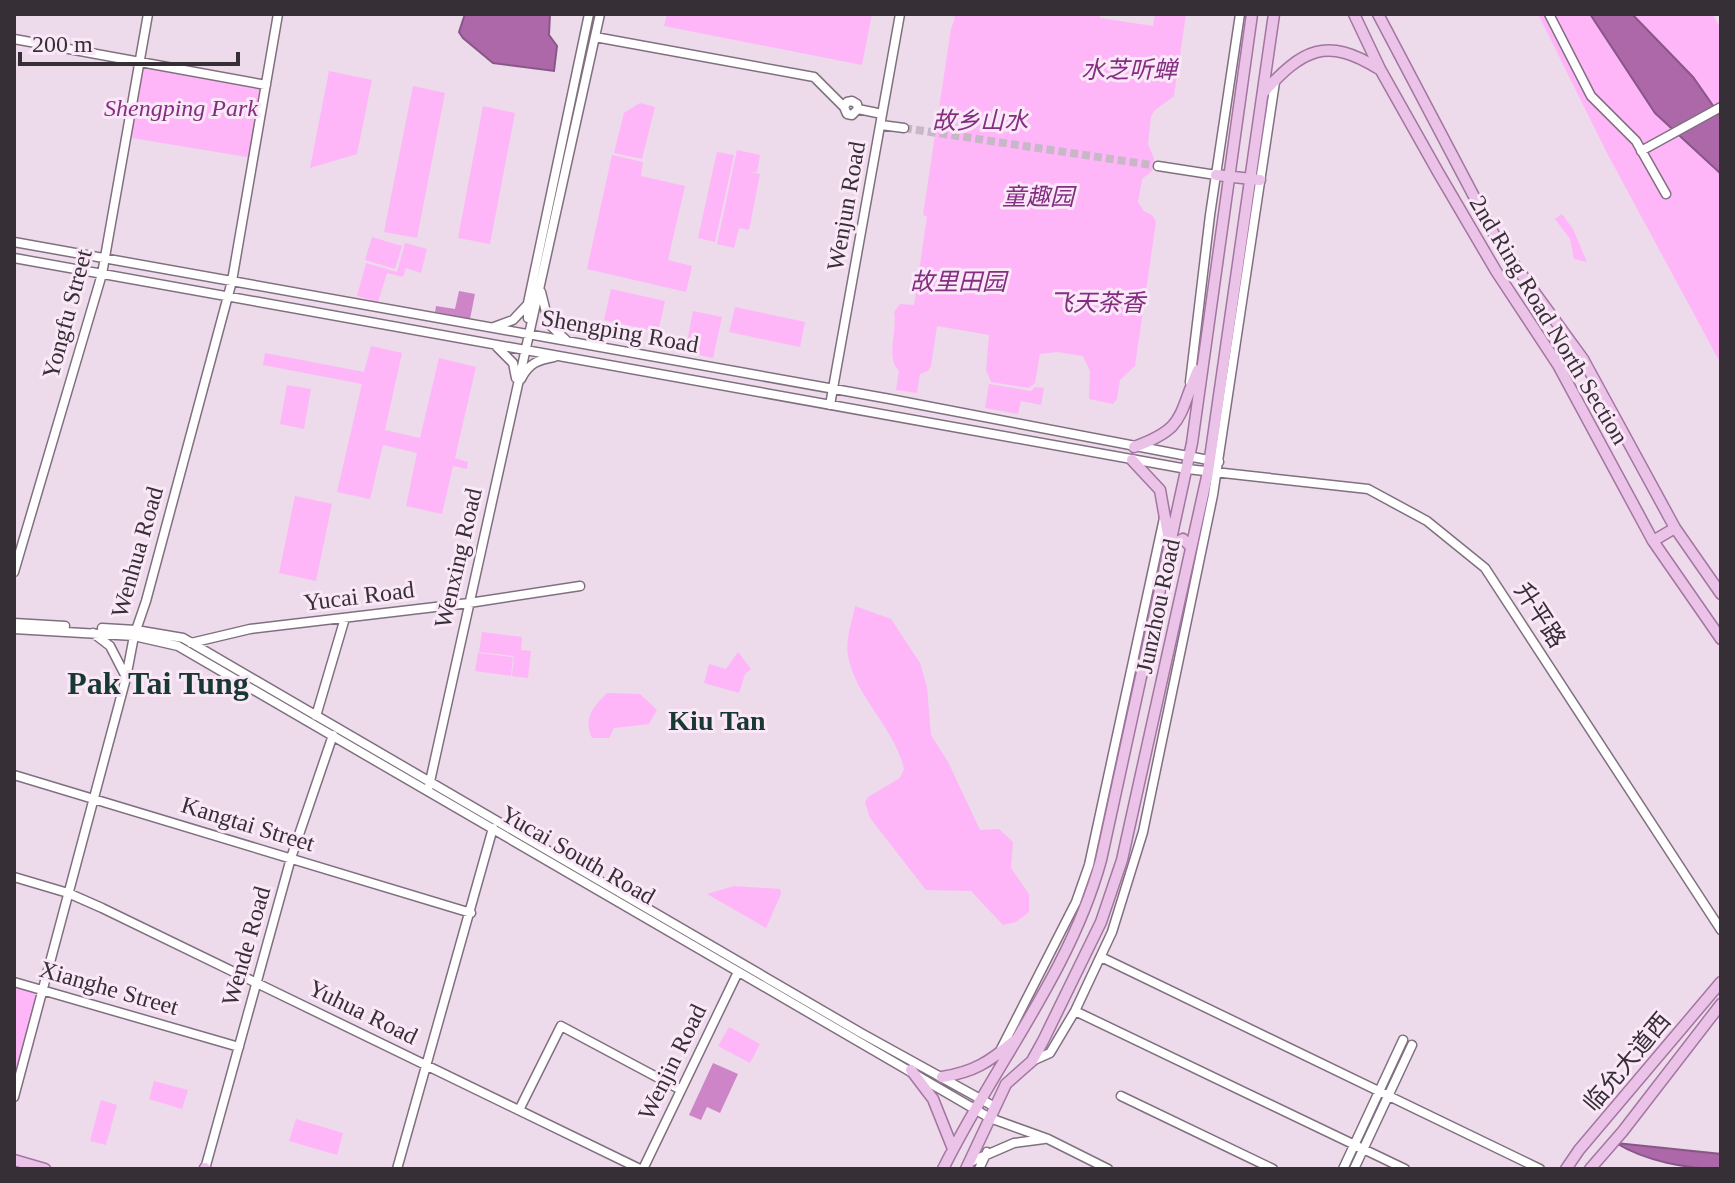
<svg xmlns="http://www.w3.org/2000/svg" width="1735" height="1183" font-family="'Times New Roman','Noto Sans SC',serif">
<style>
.green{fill:#feb6f9}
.forest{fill:#cd85c8}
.water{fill:#ad68aa;stroke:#895787;stroke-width:2}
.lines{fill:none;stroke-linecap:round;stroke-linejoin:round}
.minor-tunnel{stroke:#c8b8c7;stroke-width:8;stroke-dasharray:8 4;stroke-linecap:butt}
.minor-casing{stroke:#80707f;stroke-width:11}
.major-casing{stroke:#a375a0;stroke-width:13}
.minor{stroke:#fff;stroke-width:8}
.major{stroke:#ebc3e8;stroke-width:10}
.labels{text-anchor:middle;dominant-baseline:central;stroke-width:6;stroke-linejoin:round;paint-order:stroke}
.park-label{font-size:24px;font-style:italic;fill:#832e80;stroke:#fae7f8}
.street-label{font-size:24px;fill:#362f35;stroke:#fae7f8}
.quarter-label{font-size:28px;font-weight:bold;fill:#183832;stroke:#fae7f8}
.district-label{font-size:32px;font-weight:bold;fill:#183832;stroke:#fae7f8}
</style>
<rect width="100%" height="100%" fill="#eddaeb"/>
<!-- green -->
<path class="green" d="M667 14H872L862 65 664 26Z
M952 14H1100V18L1153 26 1155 14H1186L1174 96 1154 111 1151 117 1148 144 1154 158 1152 171 1142 179 1138 202 1144 211 1152 215 1156 222 1135 366 1120 380 1117 399 1113 404 1089 399 1090 371 1083 356 1057 352 1040 354 1035 383 1029 388 991 382 986 370 989 335 937 326 931 366 928 371 920 374 917 393 896 390 899 371C885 358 898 330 894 312L900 304 914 305 927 217 923 215 951 29 955 18Z
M1538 14H1712L1721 28V364L1608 155Z
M140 62 266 85 253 158 126 137Z
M329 71 372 80 357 154 310 168Z
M413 86 445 93 417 238 384 232Z
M640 103 655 107 642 159 614 153 624 113Z
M483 106 515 113 490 244 458 238Z
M737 150 760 155 757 172H750L760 174 749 230 739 228 734 248 717 244Z
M717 152 734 155 715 242 698 238Z
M612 155 643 162 641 176 685 186 668 260 692 266 686 292 587 269Z
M1562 214 1573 229 1587 262 1574 259 1570 239 1555 219Z
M372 237 402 246 395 269 365 260Z
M405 243 427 249 421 273 406 268 403 277 387 273 378 302 357 296 366 263 397 272Z
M611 289 665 301 658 332 604 320Z
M735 307 805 322 800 347 729 332Z
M693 311 722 317 713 358 685 352Z
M371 346 402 353 385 430 420 438 439 358 476 367 455 458 468 462 467 469 453 466 442 514 406 506 417 453 383 445 370 499 337 492 362 384 263 365 265 353 364 372Z
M989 384 1031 391 1035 387 1044 388 1041 405 1021 401 1018 414 985 408Z
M287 385 311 389 304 429 280 424Z
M295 496 332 504 316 581 279 573Z
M855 606 891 619 920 663 927 687 931 735 948 762 980 830 999 829 1013 842 1011 868 1029 894V912L1016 922 1003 925 971 891 926 890 870 818 865 802 868 797 900 778 904 769C895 728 856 698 848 656 845 641 852 622 855 606Z
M482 632 522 637 521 650 531 651 528 678 512 676 514 656 479 652Z
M738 652 751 669 745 674 739 693 704 683 709 664 726 669Z
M478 653 513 657 511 676 475 671Z
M607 693 640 694 657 710 649 724 614 728 609 738H592C583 718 593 707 607 693Z
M734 886 780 889 781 894 766 928 707 894Z
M14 982 43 989 14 1097Z
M729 1027 760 1044 750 1063 718 1046Z
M154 1081 188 1090 182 1109 149 1099Z
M101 1100 117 1105 106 1145 90 1141Z
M296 1119 343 1133 337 1155 289 1141Z"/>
<!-- forest -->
<path class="forest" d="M459 291 475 294 470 319 435 312 436 306 455 309Z
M713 1063 738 1074 720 1113 707 1107 701 1120 689 1115Z"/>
<!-- water -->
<path class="water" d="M465 14H550L549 35 557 46 554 71 493 63 463 38 459 32Z
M1590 14H1632L1693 77 1721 117V174L1655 113Z
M1616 1143 1721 1154V1169C1687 1169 1645 1161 1616 1143Z"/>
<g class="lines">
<!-- minor-tunnel -->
<path class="minor-tunnel" d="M904 128 1158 166"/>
<defs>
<path id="minor" d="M1549 14 1591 96 1636 141 1666 194
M595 37 814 77 844 107 847 114 852 115 858 109 857 104 852 101 847 102 844 107
M14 39 266 85
M858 109 882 114
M881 125 904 128
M1641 151 1721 107
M1158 166 1216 175
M14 242 890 399 1219 462
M14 258 1187 469 1368 489 1427 521 1485 568 1721 930
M541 292 549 324 567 341
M528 318V303L589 14
M494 327 513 320 528 304
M497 347 513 363 516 378
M521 379C529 363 538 360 554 357
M1190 382 1210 215 1240 14
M830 405 900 14
M14 572 102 274 148 14
M14 623 65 626
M102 628 136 630 183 638 861 1033 995 1107
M14 629 134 636 178 646 990 1118 1048 1139 1108 1169
M93 633 110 646 125 675
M191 643 250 629 469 603 580 586
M316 716 345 618
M14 775 471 913
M429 786 600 14
M14 877 68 893 102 908 640 1169
M1101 957 1540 1169
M14 982 239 1047
M1075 1011 1405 1169
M1001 1049 1076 902 1089 865 1164 518
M1032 1061 1050 1053 1075 1011 1112 932 1143 832 1213 495 1275 82
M1121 1096 1273 1169
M14 1097 126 678 134 636 146 601 232 281 278 14
M519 1110 561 1026 681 1090
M970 1162 1014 1143 1044 1139
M205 1169 291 858 333 735
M397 1169 493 828
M643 1169 738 972
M979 1169 987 1152
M1343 1169 1403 1040
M1354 1169 1412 1045"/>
<path id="major" d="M1354 14 1380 69 1438 172 1496 271 1558 365 1653 541 1721 639
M1378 14 1498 242 1583 359 1675 528 1721 594
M1263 93C1303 49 1326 36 1379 69
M1216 175 1260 180
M1134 447C1186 428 1177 417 1198 370
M1132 460 1160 490 1170 546 1183 539 1191 547
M1653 541 1675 528
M911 1070 933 1099 953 1149
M942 1077C974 1072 989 1062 1014 1041
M14 1160 45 1169
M205 1168V1169
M943 1169C994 1065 1070 973 1101 860L1192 443 1252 14
M966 1169 1006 1084 1032 1061 1043 1041 1101 922 1122 860 1208 472 1274 14
M1566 1169 1579 1150 1721 982
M1590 1169 1623 1131 1721 1004"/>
</defs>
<!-- minor casing -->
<use href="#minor" class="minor-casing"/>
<!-- major casing -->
<use href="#major" class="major-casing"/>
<!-- minor -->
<use href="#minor" class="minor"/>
<!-- major -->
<use href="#major" class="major"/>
</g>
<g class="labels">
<!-- park labels -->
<g class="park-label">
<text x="1129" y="70">水芝听蝉</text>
<text x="181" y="108">Shengping Park</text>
<text x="980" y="121">故乡山水</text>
<text x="1038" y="197">童趣园</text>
<text x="958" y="282">故里田园</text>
<text x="1097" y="303">飞天茶香</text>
</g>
<!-- street labels -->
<g class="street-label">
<text transform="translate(846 206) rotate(-80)">Wenjun Road</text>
<text transform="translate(67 314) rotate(-75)">Yongfu Street</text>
<text transform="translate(1549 320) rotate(59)">2nd Ring Road North Section</text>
<text transform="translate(620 331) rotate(10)">Shengping Road</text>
<text transform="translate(137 552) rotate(-74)">Wenhua Road</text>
<text transform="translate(458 558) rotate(-77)">Wenxing Road</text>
<text transform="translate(359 596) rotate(-7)">Yucai Road</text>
<text transform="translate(1158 606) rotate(-78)">Junzhou Road</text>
<text transform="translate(1540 615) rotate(57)">升平路</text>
<text transform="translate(248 824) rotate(17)">Kangtai Street</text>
<text transform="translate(578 855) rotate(30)">Yucai South Road</text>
<text transform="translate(246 946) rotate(-74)">Wende Road</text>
<text transform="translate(109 988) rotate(16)">Xianghe Street</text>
<text transform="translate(363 1012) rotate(26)">Yuhua Road</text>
<text transform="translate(672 1062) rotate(-64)">Wenjin Road</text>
<text transform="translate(1627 1062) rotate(-50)">临允大道西</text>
</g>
<!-- quarter labels -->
<g class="quarter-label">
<text x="717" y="720">Kiu Tan</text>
</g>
<!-- district labels -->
<g class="district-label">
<text x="158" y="683">Pak Tai Tung</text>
</g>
</g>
<!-- border -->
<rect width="1735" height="1183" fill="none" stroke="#362f35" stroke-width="32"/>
<!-- scale -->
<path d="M20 52v12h218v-12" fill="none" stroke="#362f35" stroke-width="4"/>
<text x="32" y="52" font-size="24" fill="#362f35" stroke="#fae7f8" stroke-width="6" paint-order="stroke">200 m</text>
</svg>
